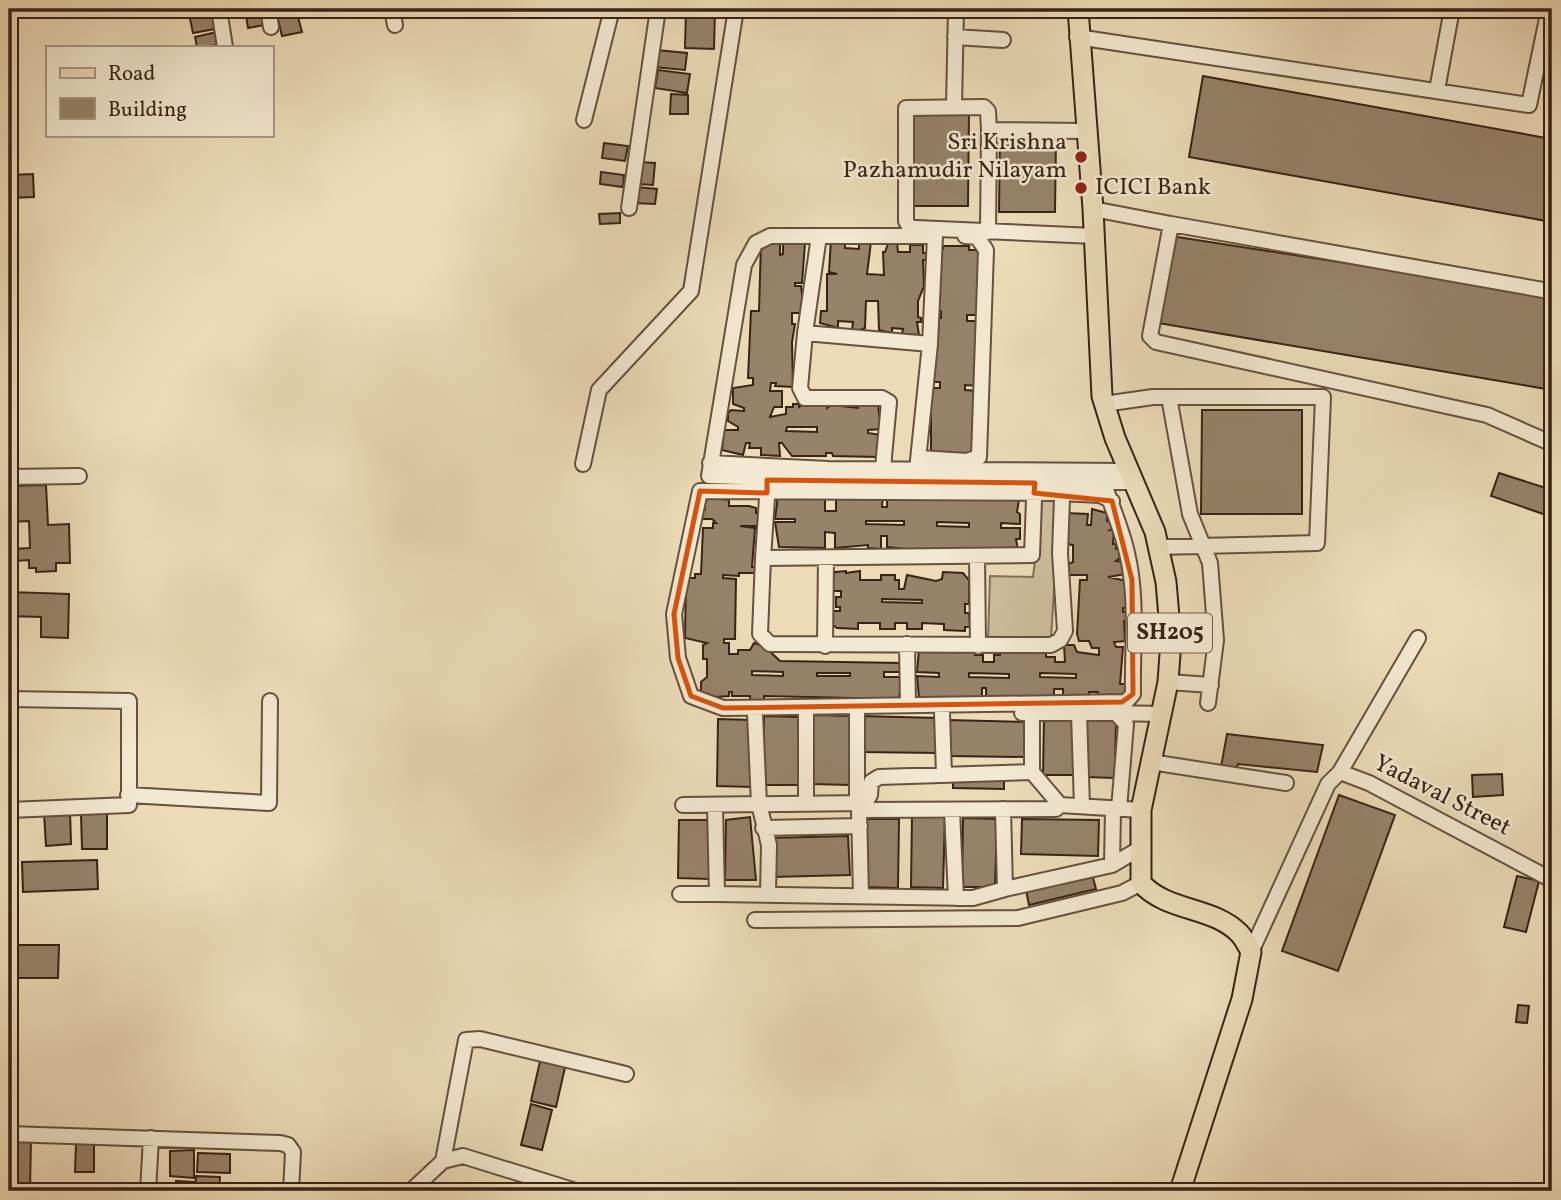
<svg xmlns="http://www.w3.org/2000/svg" width="1561" height="1200" font-family="Vollkorn,serif">
<style>
.green{fill:#cebc9c;stroke:#846f59;stroke-width:2}
.building{fill:#97826a;stroke:#392216;stroke-width:2;fill-rule:evenodd}
.lines{fill:none;stroke-linecap:round;stroke-linejoin:round}
.minor-casing{stroke:#66503e;stroke-width:18}
.major-casing{stroke:#392216;stroke-width:23}
.minor{stroke:#f3e8d1;stroke-width:14}
.major{stroke:#eddbb8;stroke-width:19}
.marked{fill:none;stroke:#d6540d;stroke-width:5;stroke-linejoin:round}
.poi-dot{fill:#8f2418;stroke:#f3e8d1;stroke-width:2.5}
.labels{text-anchor:middle;dominant-baseline:central;stroke-width:5;stroke-linejoin:round;paint-order:stroke}
.shield{fill:#f3e8d1;stroke:#715d4e;stroke-width:2}
.shield-label{font-size:23px;font-weight:bold;fill:#392216}
.poi-label{font-size:24px;fill:#392216;stroke:#f3e8d1;text-anchor:end}
.street-label{font-size:24px;fill:#392216;stroke:#f3e8d1}
</style>
<rect width="100%" height="100%" fill="#eddbb8"/>
<filter id="stains"><feTurbulence type="fractalNoise" baseFrequency=".00286" numOctaves="4"/><feColorMatrix values="0 0 0 0 .2 0 0 0 0 .09 0 0 0 0 .02 0 0 0 .5 -.17"/></filter>
<radialGradient id="worn" r=".72"><stop offset=".6" stop-color="#630" stop-opacity="0"/><stop offset="1" stop-color="#630" stop-opacity=".3"/></radialGradient>
<!-- green -->
<path class="green" d="M1060 496 1051 638 988 642 990 576 1033 577 1042 500Z"/>
<!-- building -->
<path class="building" d="M188 9H211L215 29 193 33Z
M296 9 302 32 282 36 276 11Z
M686 9H715L714 49 685 48Z
M262 13 264 25 248 28 246 15Z
M217 32 220 45 197 47 195 37Z
M656 50 687 53 685 70 654 67Z
M658 70 690 74 687 93 655 88Z
M1203 76 1552 139V222L1189 157Z
M671 94 688 95V114H670Z
M913 109 969 110 968 206H912Z
M1000 137 1056 138 1055 212H999Z
M604 143 628 146 625 161 602 158Z
M639 162 655 163 653 185 638 184Z
M601 172 624 175 623 187 600 184Z
M33 174 34 197 9 198V175Z
M636 187 657 189 655 204 634 203Z
M620 213V223L600 224 599 214Z
M1171 236 1552 295V390L1158 323Z
M845 237V248L859 249V239L871 242 867 274 884 275 883 252H885L889 241 897 242 898 252H910V245H923V253H927L926 260H923L924 286 918 301V317L921 318V322H917L919 335 902 334 903 329 892 328V333L879 330 878 301H866L865 328 860 330H852L853 322 838 321V328L820 323 821 311H827V274H837L829 272 831 239Z
M783 239 805 243 802 283H795V286H801L803 303 801 313H792V324H795L792 342 793 387 775 386 776 383H771L770 391H782V407H774L770 417 786 414V407H793V404H799V407L803 404 827 405V408L831 405 858 408V405H878L881 429 868 430V433L881 435 878 457 833 456 832 453H826V456H792L782 443H779L780 456 761 455V448H749L750 443H746L743 455 722 450 724 430H738V427L728 421V413L731 410 744 411V408L733 404V388L753 385V378H748L751 311H759L761 242 780 243V255L783 254ZM787 427H817V432L786 431Z
M943 246H969V250H980V315H967V321H979L978 386 965 385V390L979 391 975 453H963V457L931 453V388H940V382H931L932 318H941V311H932L936 249H943Z
M1202 410H1302V514H1201Z
M1499 473 1552 490V517L1491 496Z
M46 485 48 525 69 524 70 563H56V571L36 572V568H29V560L14 561V549L30 548 29 521 9 522V486Z
M778 495 825 496V511H836V495L872 499V495L883 496 882 507H887V498L1019 500 1017 512 1020 514V524L1001 523V528H1020V539H1016L1018 551 907 549 887 547V536H881V549L868 548V545L835 548V533L825 532V548L779 547 775 522H795V519H775ZM866 521H904V525L866 524ZM937 522 969 523V527L937 526Z
M703 497 729 500V506H749L756 508V513H761V526H740L755 528 752 567H755V573H739V576L723 575V578L736 579 735 639H724V643H729V654H738V650H750L754 643 764 646 780 661 902 663V672H884V677H902L899 699 764 696V705L750 704V696H732V692H729V696L701 698V682L707 677V659H703V645L707 643 685 638 686 578H695V574H701L703 528H713V523H716L712 519H702V510H705ZM752 671 783 672V676L752 675ZM817 673H850V676H817Z
M1092 509 1107 513V521L1114 520 1113 528 1110 530H1114L1113 544H1116V549L1120 548 1119 559 1116 561 1123 562 1126 574 1108 577 1127 581 1128 608H1123V612H1127V621H1124L1125 641 1114 642 1116 647H1123L1120 684H1125L1127 700 1098 698V692H1089V699L1063 698V689H1054V698L986 697V688H982V699L919 698 917 676 939 677V673L917 672 919 650 975 649V655H983V662H994V655H1000V650L1013 652 1014 649 1036 650 1038 653 1046 651V657H1055V662H1065L1064 645H1074L1077 652 1099 655V648H1092L1089 641H1079L1077 634 1080 580H1087V575H1065L1066 565 1073 562V545L1065 544V536H1068L1066 513 1088 514 1087 525H1091ZM969 673 1009 674V678L969 677ZM1040 673 1076 674V678L1040 677Z
M846 571V573L860 571V580H881V575H895V580H899V589H904L907 575 936 581 942 579 943 572 963 573 969 580V604H965V613H969L970 627H965V631L944 630V624L922 623V629H907V623H895V629H880V623H858V629L837 628 833 625V611H840V607H836V597H841V591H833V577L835 572ZM882 599 922 600V603L882 602Z
M9 592 69 594 68 638 41 637V617L9 616Z
M814 715 851 716 850 785 812 784Z
M764 716 800 717 799 785H763Z
M861 716 938 718V753L860 752Z
M1044 716 1076 717 1075 775H1043Z
M1086 717H1116L1115 778 1085 777Z
M718 719 752 720V787L717 786Z
M948 720 1026 722V757L948 756Z
M1227 734 1323 745 1317 772 1238 764 1237 767H1221Z
M1502 774 1503 795 1473 797 1472 775Z
M953 776 1004 777V789L953 788Z
M1339 795 1395 815 1338 971 1282 951Z
M70 811 71 844 46 846 44 813Z
M81 814H107V849H82Z
M912 814 945 815 943 888 911 887Z
M750 817 756 880H725L726 820Z
M963 818 997 819 995 887H962Z
M866 819H899L898 888 865 887Z
M1022 819 1099 820 1098 856 1021 854Z
M679 820H710L709 879 678 878Z
M848 836 850 875 771 877 770 838Z
M97 860 98 889 23 892 22 862Z
M1092 874 1096 889 1029 905 1026 890Z
M1517 876 1539 881 1526 932 1504 927Z
M15 945H59L58 978H15Z
M1518 1005 1529 1006 1527 1023 1516 1022Z
M541 1057 566 1063 556 1107 531 1101Z
M531 1104 552 1110 542 1150 521 1145Z
M9 1139H31L30 1191H9Z
M76 1143H94V1172H75Z
M194 1150V1178L170 1176V1151Z
M198 1153 230 1154V1173L197 1172Z
M196 1176 220 1177 219 1191H195Z
M176 1181 194 1182V1191H176Z"/>
<g class="lines">
<defs>
<path id="minor" d="M219 9 225 47
M268 9 271 27
M392 9 395 25
M955 37 1003 40
M1077 37 1529 105 1549 9
M1437 90 1452 9
M954 107 956 9
M584 120 612 9
M1085 131 989 130 988 111 984 107 906 108V221L910 228H916L1094 236
M629 208 658 9
M1093 209 1171 224
M988 232 989 130
M805 333 819 236
M1169 397 1190 514 1210 563 1216 640 1208 703
M1104 404 1153 397H1323L1317 543 1158 547
M1546 441 1487 415 1156 342 1150 336 1171 224 1549 291
M920 458 967 461 979 457 986 250 977 237 965 236
M710 463 828 469 1129 471
M583 464 599 390 691 291 736 9
M769 468 763 558 1032 555 1035 472
M1100 471C1108 499 1121 525 1127 553 1138 598 1132 649 1133 694L1126 702 723 708 691 696 678 658 674 614 700 491 1061 493 1100 495 1112 501
M9 477 79 476
M882 479 889 402 882 398H805L800 388 805 333 930 344
M923 482 917 470 930 344 935 236H770L756 243 744 265 709 476 864 481 1133 482
M977 556 978 646
M763 558 760 634 770 644 1051 645 1060 640 1065 631 1060 553 1063 471
M907 644 908 705
M825 646 826 558
M1168 682 1211 685
M9 699 129 701V805L9 810
M806 713V804
M857 713V803
M942 713 944 775
M1022 713H1116L1126 724 1119 809
M1032 713V772
M1079 713 1082 806
M1116 713 1161 714
M755 714 759 804 769 845 768 894
M1151 762 1286 783
M1340 772 1418 638
M128 795 269 803 270 701
M683 805 865 803 870 795 871 782 879 777 1032 772 1060 805 1141 810
M715 806 717 894 973 898 1005 889
M1003 809 1005 889 1112 865 1139 849
M952 811 956 898
M763 828 860 826
M1112 865 1113 809
M680 894H717
M861 896 859 810 1056 809 1060 805
M755 920 1018 918 1122 893 1141 883
M1251 952 1328 784 1340 772 1369 783 1552 880
M9 1134 280 1143 288 1145 293 1152 291 1191
M443 1161 466 1040 480 1039 626 1074
M148 1191 151 1138
M411 1191 443 1161 463 1156 576 1191"/>
<path id="major" d="M1078 9 1093 209 1102 396 1115 438 1155 532 1166 582 1171 640 1168 682 1141 810V883C1167 912 1212 906 1239 933 1244 938 1248 946 1251 952L1242 999 1180 1191"/>
</defs>
<!-- minor casing -->
<use href="#minor" class="minor-casing"/>
<!-- major casing -->
<use href="#major" class="major-casing"/>
<!-- minor -->
<use href="#minor" class="minor"/>
<!-- major -->
<use href="#major" class="major"/>
</g>
<!-- marked area -->
<path class="marked" d="M767 480 1035 483 1034 493 1112 501 1132 580 1133 694 1122 702 723 708 691 696 678 658 674 614 700 491 767 493Z"/>
<!-- markers -->
<g class="poi-dot">
<circle cx="1081" cy="157" r="7"/>
<circle cx="1081" cy="188" r="7"/>
</g>
<g class="labels">
<!-- shield labels -->
<rect class="shield" x="1128" y="613.5" width="84" height="39" rx="5"/>
<g class="shield-label">
<text x="1170" y="633">SH205</text>
</g>
<!-- poi labels -->
<g class="poi-label">
<text x="1067" y="143">Sri Krishna<tspan x="1067" dy="28">Pazhamudir Nilayam</tspan></text>
<text x="1095" y="188" text-anchor="start">ICICI Bank</text>
</g>
<!-- street labels -->
<g class="street-label">
<text transform="translate(1442 796) rotate(27)">Yadaval Street</text>
</g>
</g>
<!-- margin -->
<rect width="1561" height="1200" fill="none" stroke="#eddbb8" stroke-width="35"/>
<rect x="10" y="10" width="1540" height="1179" fill="none" stroke="#392216" stroke-width="3.5"/>
<rect x="18" y="18" width="1526" height="1165" fill="none" stroke="#392216" stroke-width="2"/>
<!-- legend -->
<rect x="46" y="46" width="228" height="91" fill="#f3e8d1" stroke="#a99986" stroke-width="2"/>
<rect x="60" y="68" width="35" height="10" fill="#eddbb8" stroke="#a99986" stroke-width="2"/>
<text x="108" y="80" font-size="21" fill="#392216">Road</text>
<rect x="60" y="98" width="35" height="21" fill="#97826a" stroke="#a99986" stroke-width="2"/>
<text x="108" y="116" font-size="21" fill="#392216">Building</text>
<rect width="100%" height="100%" filter="url(#stains)"/>
<rect width="100%" height="100%" fill="url(#worn)"/>
</svg>
